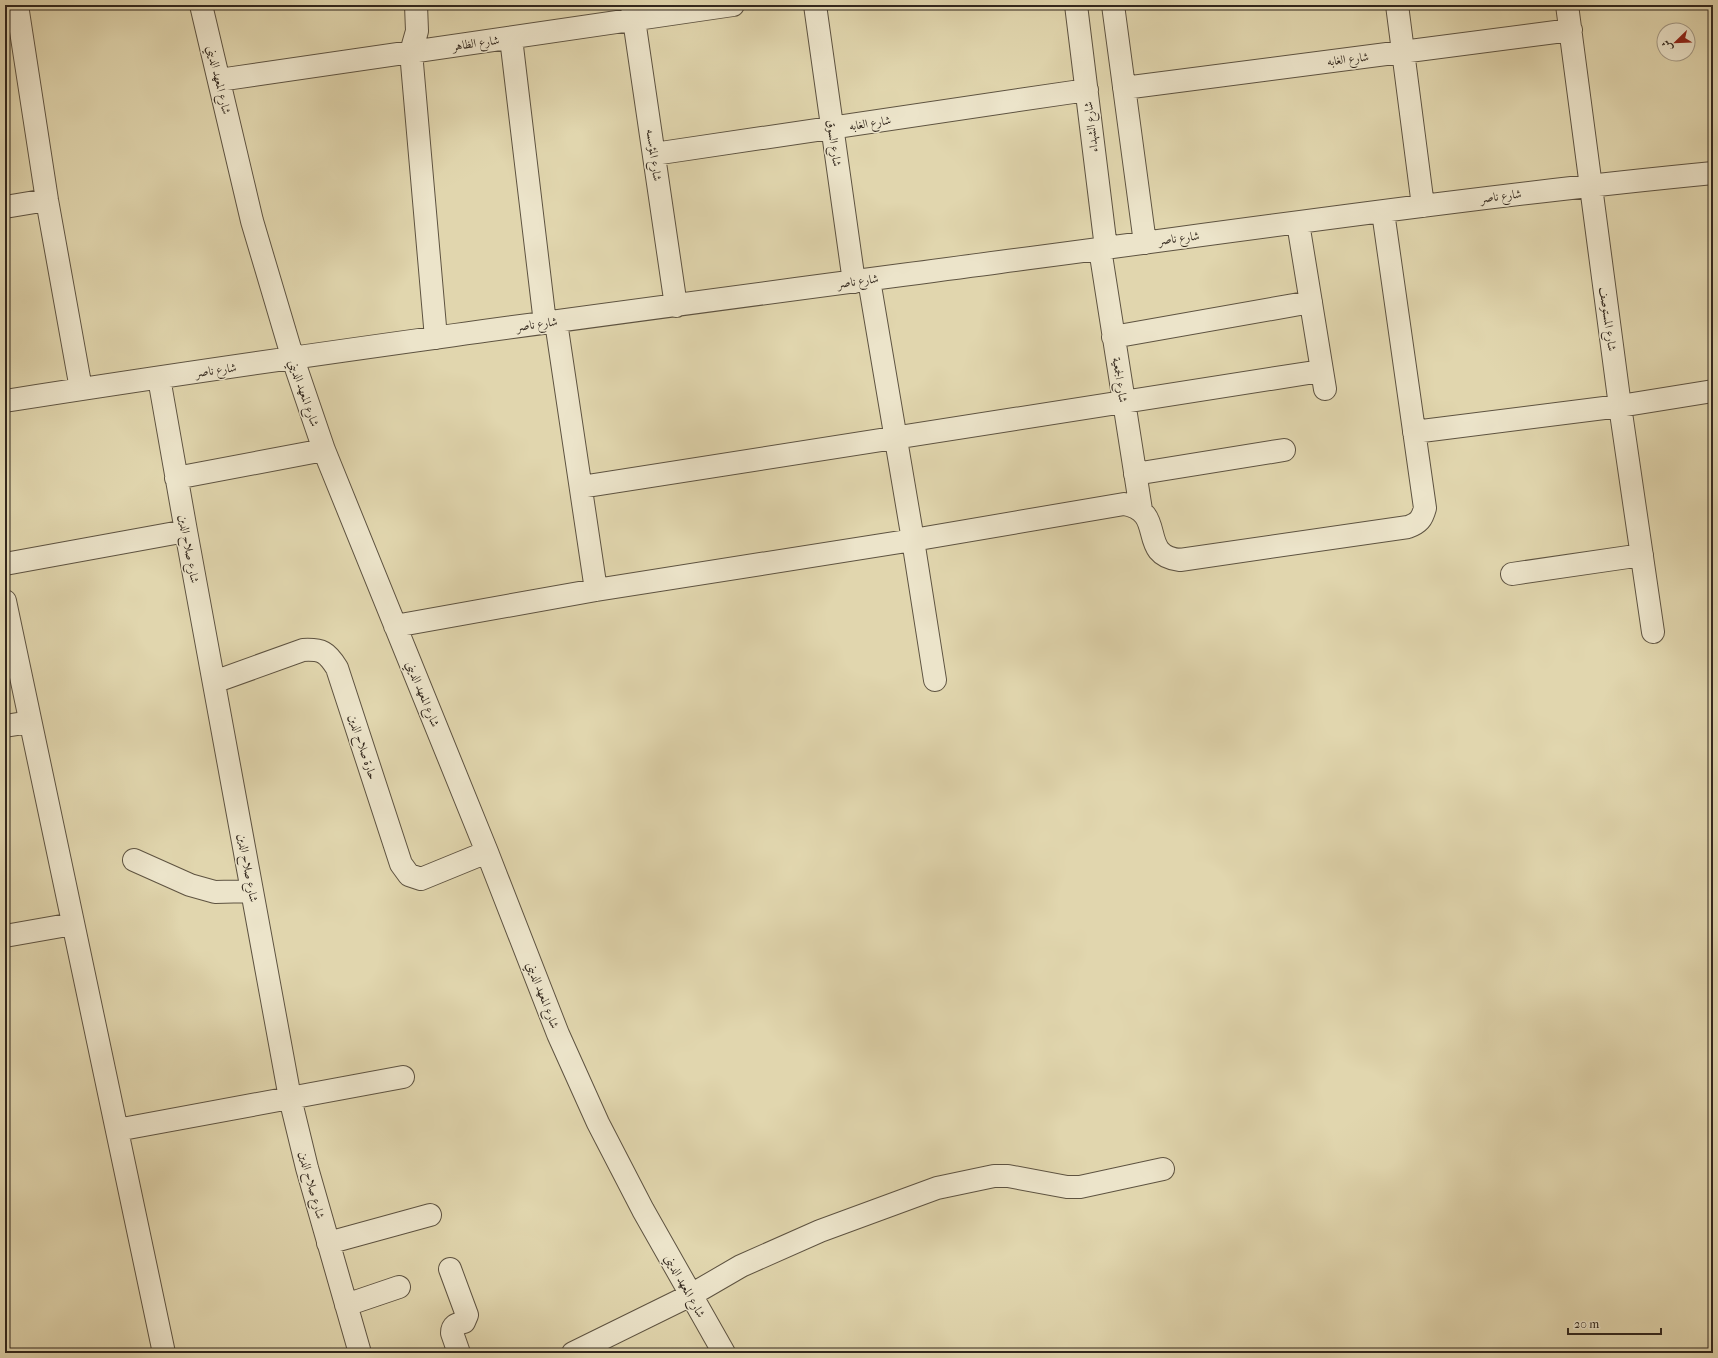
<svg xmlns="http://www.w3.org/2000/svg" width="1718" height="1358" font-family="'IM FELL French Canon',Amiri,serif">
<style>
.lines{fill:none;stroke-linecap:round;stroke-linejoin:round}
.minor-casing{stroke:#5e5341;stroke-width:24}
.minor{stroke:#ece4ca;stroke-width:22}
.labels{text-anchor:middle;dominant-baseline:central;stroke-width:3;stroke-linejoin:round;paint-order:stroke}
.street-label{font-size:12px;fill:#32271d;stroke:#ece4ca}
</style>
<rect width="100%" height="100%" fill="#e1d6ae"/>
<filter id="stains"><feTurbulence type="fractalNoise" baseFrequency=".005" numOctaves="4"/><feColorMatrix values="0 0 0 0 .2 0 0 0 0 .09 0 0 0 0 .02 0 0 0 .5 -.17"/></filter>
<radialGradient id="worn" r=".72"><stop offset=".6" stop-color="#630" stop-opacity="0"/><stop offset="1" stop-color="#630" stop-opacity=".3"/></radialGradient>
<g class="lines">
<defs>
<path id="minor" d="M17 5 47 200 81 389
M201 5 252 221 293 359 324 450 487 852 558 1034 598 1123 643 1210 724 1353
M416 5 417 31 411 52 436 338
M815 5 854 282
M1076 5 1106 248
M1113 5 1145 243
M1397 5 1423 206
M1567 5 1620 406 1653 632
M632 6 676 306
M511 38 545 323
M219 80 733 5
M1124 88 1571 30
M654 154 1087 90
M5 207 47 200
M1298 223 1325 389
M1100 249 1141 510
M869 280 913 540 935 680
M556 322 596 590
M1113 337 1311 302
M159 378 186 531 290 1098 307 1168 360 1353
M5 401C336 349 668 306 1000 262 1237 231 1475 196 1713 173
M1414 432 1620 406 1713 391
M1135 474 1284 450
M176 478 324 450
M581 487 1321 371
M5 564 186 531
M1512 574 1642 555
M5 601 164 1353
M395 626 596 590 913 540 1124 504C1168 512 1136 555 1180 560L1408 527C1419 523 1422 519 1425 508L1383 212
M214 682 303 650C322 649 327 652 337 668L401 864 409 875 421 879 487 852
M5 726 30 722
M134 860 190 885 215 892 252 891
M5 936 73 924
M117 1130 403 1077
M328 1243 430 1215
M450 1269 467 1315 464 1322C457 1324 452 1325 452 1333L459 1353
M346 1305 399 1287
M573 1353 691 1295 741 1266 820 1231 937 1188 994 1176H1008L1067 1187H1080L1163 1169"/>
</defs>
<!-- minor casing -->
<use href="#minor" class="minor-casing"/>
<!-- minor -->
<use href="#minor" class="minor"/>
</g>
<g class="labels">
<!-- street labels -->
<g class="street-label">
<text transform="translate(476 43) rotate(-8)">شارع الظاهر</text>
<text transform="translate(1348 59) rotate(-7)">شارع الغابه</text>
<text transform="translate(219 80) rotate(77)">شارع المعهد الديني</text>
<text transform="translate(870 123) rotate(-9)">شارع الغابه</text>
<text transform="translate(1091 127) rotate(-97)">شارع الشهداء</text>
<text transform="translate(834 143) rotate(82)">شارع السوق</text>
<text transform="translate(654 155) rotate(82)">شارع المؤسسه</text>
<text transform="translate(1501 196) rotate(-7)">شارع ناصر</text>
<text transform="translate(1179 238) rotate(-7)">شارع ناصر</text>
<text transform="translate(858 281) rotate(-8)">شارع ناصر</text>
<text transform="translate(1608 319) rotate(82)">شارع المستوصف</text>
<text transform="translate(537 324) rotate(-8)">شارع ناصر</text>
<text transform="translate(216 370) rotate(-8)">شارع ناصر</text>
<text transform="translate(1120 380) rotate(81)">شارع الجمعية</text>
<text transform="translate(304 393) rotate(71)">شارع المعهد الديني</text>
<text transform="translate(189 549) rotate(80)">شارع صلاح الدين</text>
<text transform="translate(423 694) rotate(68)">شارع المعهد الديني</text>
<text transform="translate(363 747) rotate(72)">حارة صلاح الدين</text>
<text transform="translate(248 868) rotate(80)">شارع صلاح الدين</text>
<text transform="translate(543 995) rotate(69)">شارع المعهد الديني</text>
<text transform="translate(312 1185) rotate(75)">شارع صلاح الدين</text>
<text transform="translate(685 1286) rotate(61)">شارع المعهد الديني</text>
</g>
</g>
<!-- margin -->
<rect width="1718" height="1358" fill="none" stroke="#e1d6ae" stroke-width="20"/>
<rect x="6" y="6" width="1706" height="1346" fill="none" stroke="#32271d" stroke-width="2"/>
<rect x="10" y="10" width="1698" height="1338" fill="none" stroke="#32271d"/>
<!-- north arrow -->
<g transform="translate(1676 42) rotate(247)"><circle r="19" fill="#ece4ca" stroke="#a29885"/>
<path d="M0-3L7 15L0 10L-7 15Z" fill="#8f2418"/>
<text y="-6" font-size="11" font-weight="bold" text-anchor="middle" fill="#32271d">ش</text>
</g>
<!-- scale -->
<path d="M1568 1328v6h93v-6" fill="none" stroke="#32271d" stroke-width="2"/>
<text x="1574" y="1328" font-size="12" fill="#32271d" stroke="#ece4ca" stroke-width="3" paint-order="stroke">20 m</text>
<rect width="100%" height="100%" filter="url(#stains)"/>
<rect width="100%" height="100%" fill="url(#worn)"/>
</svg>
